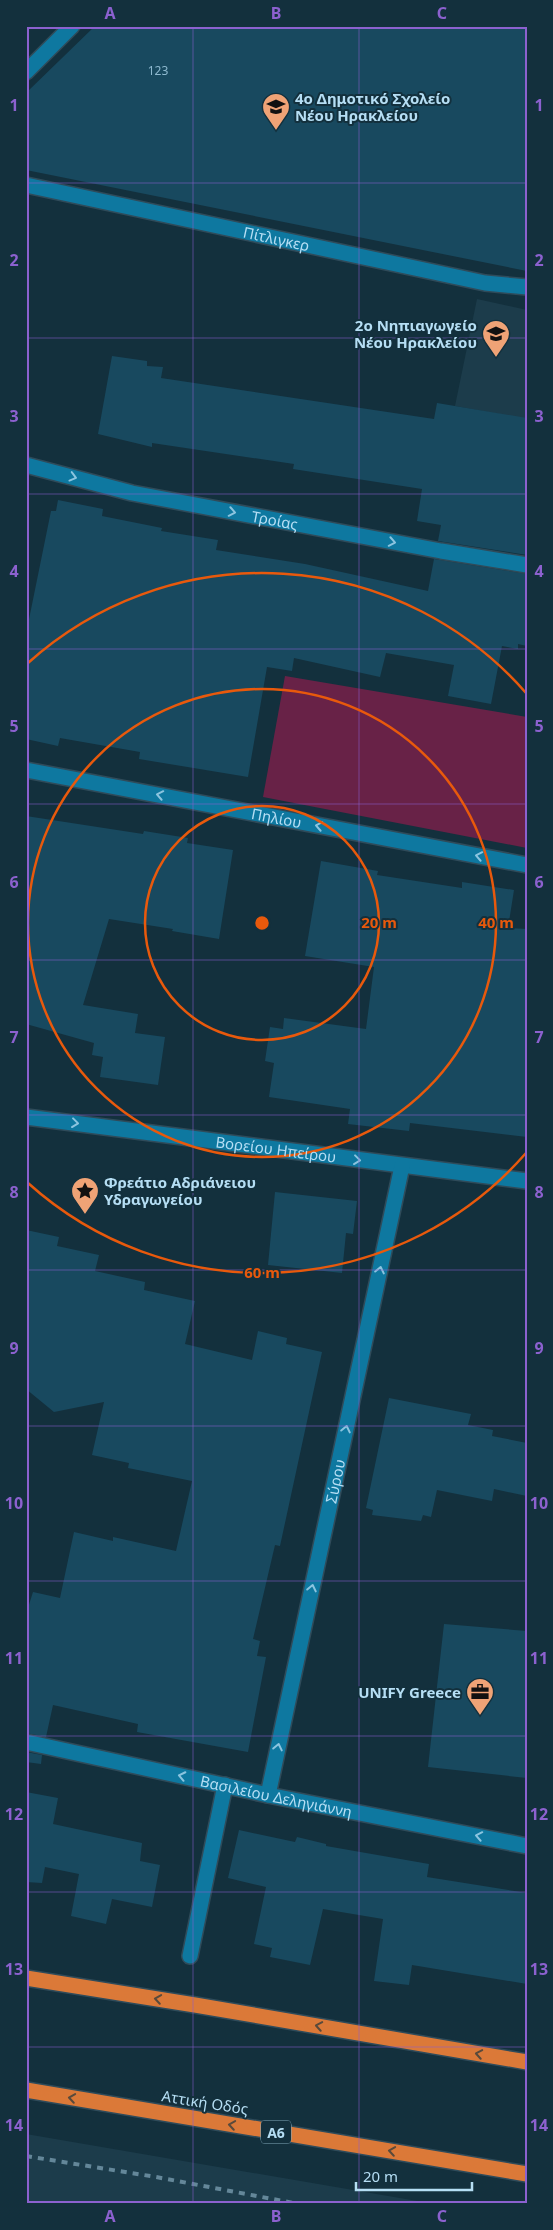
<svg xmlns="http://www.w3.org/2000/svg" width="553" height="2230" font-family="'Noto Sans',sans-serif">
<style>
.built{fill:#1c3c4b}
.green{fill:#682247}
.building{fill:#18495f}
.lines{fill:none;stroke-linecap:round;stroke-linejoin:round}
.street-casing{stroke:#2f4b5a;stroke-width:18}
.highway-casing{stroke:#2f4b5a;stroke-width:18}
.street{stroke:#0e78a0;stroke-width:15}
.highway{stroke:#db7938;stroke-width:15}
.rail{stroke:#648799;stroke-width:4;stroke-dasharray:6 6;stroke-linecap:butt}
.oneway{stroke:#8bc4df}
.oneway2{stroke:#594a3b}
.grid{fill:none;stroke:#8c61cf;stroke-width:1;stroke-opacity:0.55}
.ring{fill:none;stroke:#e8590c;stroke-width:2.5}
.labels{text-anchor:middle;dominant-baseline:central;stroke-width:4;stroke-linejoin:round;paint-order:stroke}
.number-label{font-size:12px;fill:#8eb9cf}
.shield{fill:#13303d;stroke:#84aabd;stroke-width:1}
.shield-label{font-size:14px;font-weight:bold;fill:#b5def4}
.poi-label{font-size:15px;font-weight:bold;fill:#b5def4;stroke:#13303d;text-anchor:start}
.street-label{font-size:15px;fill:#b5def4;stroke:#13303d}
.centre{fill:#e8590c;stroke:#13303d;stroke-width:2.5}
.ring-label{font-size:15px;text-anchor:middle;font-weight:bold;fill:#e8590c;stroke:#13303d;stroke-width:4;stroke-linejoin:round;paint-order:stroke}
.neatline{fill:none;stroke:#8c61cf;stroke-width:2}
.grid-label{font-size:16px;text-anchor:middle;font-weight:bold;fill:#8c61cf}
</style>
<rect width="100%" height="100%" fill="#13303d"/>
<!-- built -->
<path class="built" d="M477 299 527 310V419L455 406Z
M26 2134 423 2202 433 2204H26Z"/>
<!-- green -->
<path class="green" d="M285 676 527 717V848L263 797Z"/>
<!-- building -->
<path class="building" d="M95 26H527V271L26 170V93Z
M112 356 147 361V366L163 367 161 378 434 419 437 403 527 418V555L438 541 441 525 417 521 422 489 293 469 294 464 152 443V447L98 434Z
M58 500 103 509 102 516 162 528 161 531 218 540 216 550 305 564 428 591 434 559 527 574V646L518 644V649L502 646 491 704 448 696 454 665 386 653 380 677 294 658 292 671 267 667 248 777 139 759 140 752 60 738 58 746 26 739V634L51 511H56Z
M26 816 143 834 144 831 188 838 187 843 233 850 219 939 172 931 173 929 109 919 83 1005 138 1014 135 1033 165 1037 158 1085 100 1077 103 1057 92 1055 94 1043 26 1024Z
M321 861 378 871 377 875 462 888V882L514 890 508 928 527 929V1137L410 1123 409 1131 348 1124 350 1109 269 1097 274 1063 265 1061 270 1027 283 1029 284 1018 366 1029 374 967 305 956Z
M275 1192 357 1201 353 1234 346 1233 342 1273 268 1265Z
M26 1230 59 1237 57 1246 99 1255 95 1271 145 1282 144 1290 195 1301 185 1344 252 1360 258 1331 287 1338 286 1344 322 1352 280 1546 275 1545 253 1639 260 1641 257 1656 266 1657 248 1752 137 1732 138 1724 53 1705 46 1737 26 1733V1614L33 1592 60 1598 74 1532 113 1541V1537L176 1551 192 1481 128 1468 129 1463 92 1455 104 1402 54 1412 26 1389Z
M389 1398 471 1414 468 1425 493 1430 492 1436 527 1443V1496L494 1489 492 1501 437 1490 431 1517 423 1515 421 1521 372 1515 373 1510 366 1508Z
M444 1624 527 1631V1778L428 1767Z
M26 1752 42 1755 41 1764 26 1762Z
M26 1792 58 1798 53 1824 142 1843 140 1861 160 1865 152 1907 112 1899 106 1924 71 1916 79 1874 45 1867 42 1883 26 1882Z
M239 1830 295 1842 297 1837 326 1844V1846L429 1864 427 1877 527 1893V1984L412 1965 409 1985 374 1981 383 1919 323 1909 310 1965 270 1957 272 1948 254 1944 266 1887 228 1878Z"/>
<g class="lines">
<defs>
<g id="street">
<path d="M26 72 72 26"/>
<path id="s1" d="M26 185 485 283 527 287"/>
<path id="s2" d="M26 465 132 493 441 551 527 565"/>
<path id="s3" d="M26 770 527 865"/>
<path id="s4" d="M26 1117 527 1181"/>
<path id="s5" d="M26 1742 268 1795 527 1846"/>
<path id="s6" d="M268 1795 402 1166"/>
<path d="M190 1956 225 1785"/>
</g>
<path id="highway" d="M26 1978 195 2005 527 2062
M26 2090 527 2174"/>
</defs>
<!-- street casing -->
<use href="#street" class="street-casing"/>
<!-- highway casing -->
<use href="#highway" class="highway-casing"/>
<!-- street -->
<use href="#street" class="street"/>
<!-- highway -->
<use href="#highway" class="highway"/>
<!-- rail -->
<path class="rail" d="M26 2156 156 2177 299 2204"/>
</g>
<!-- one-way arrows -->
<defs><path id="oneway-chevron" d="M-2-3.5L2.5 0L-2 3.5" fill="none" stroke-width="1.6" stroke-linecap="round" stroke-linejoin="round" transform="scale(1.25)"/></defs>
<g class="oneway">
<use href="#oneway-chevron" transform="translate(73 477) rotate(15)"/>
<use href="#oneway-chevron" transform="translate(232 512) rotate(11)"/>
<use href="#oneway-chevron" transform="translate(392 542) rotate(11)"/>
<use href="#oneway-chevron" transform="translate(160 795) rotate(-169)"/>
<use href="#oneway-chevron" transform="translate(319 826) rotate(-169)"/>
<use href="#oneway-chevron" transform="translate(479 856) rotate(-169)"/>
<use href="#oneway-chevron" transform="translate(75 1123) rotate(7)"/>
<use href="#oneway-chevron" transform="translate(357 1160) rotate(7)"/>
<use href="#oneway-chevron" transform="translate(380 1270) rotate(-78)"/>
<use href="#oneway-chevron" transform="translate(346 1429) rotate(-78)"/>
<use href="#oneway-chevron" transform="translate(312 1588) rotate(-78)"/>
<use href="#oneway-chevron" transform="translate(278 1747) rotate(-78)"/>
<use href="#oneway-chevron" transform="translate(182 1776) rotate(-168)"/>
<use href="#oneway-chevron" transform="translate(479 1836) rotate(-169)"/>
</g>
<g class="oneway2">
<use href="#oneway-chevron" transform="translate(158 1999) rotate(-171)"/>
<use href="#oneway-chevron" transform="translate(319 2026) rotate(-170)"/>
<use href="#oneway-chevron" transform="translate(479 2054) rotate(-170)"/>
<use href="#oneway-chevron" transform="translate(72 2098) rotate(-171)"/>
<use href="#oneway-chevron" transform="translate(232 2125) rotate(-171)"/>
<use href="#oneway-chevron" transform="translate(392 2151) rotate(-171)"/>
</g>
<!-- grid -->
<path class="grid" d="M193 26V2204M359 26V2204M26 183H527M26 338H527M26 494H527M26 649H527M26 804H527M26 960H527M26 1115H527M26 1270H527M26 1426H527M26 1581H527M26 1736H527M26 1892H527M26 2047H527"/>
<!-- distance rings -->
<g class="ring">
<circle cx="262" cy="923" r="117"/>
<circle cx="262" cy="923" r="234"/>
<path d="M526 1153A350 350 0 0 1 28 1183M28 663A350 350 0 0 1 526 693"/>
</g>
<!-- icons -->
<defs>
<symbol id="school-pin" viewBox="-11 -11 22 30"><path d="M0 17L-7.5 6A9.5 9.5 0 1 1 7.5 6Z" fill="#efa376" stroke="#13303d"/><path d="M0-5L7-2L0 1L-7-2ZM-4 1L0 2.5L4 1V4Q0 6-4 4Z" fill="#111"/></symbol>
<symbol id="sight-pin" viewBox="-11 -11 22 30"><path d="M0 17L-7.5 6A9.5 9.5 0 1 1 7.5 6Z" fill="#efa376" stroke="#13303d"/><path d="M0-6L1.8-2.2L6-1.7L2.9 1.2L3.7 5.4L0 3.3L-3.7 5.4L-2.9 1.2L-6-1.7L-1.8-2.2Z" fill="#111"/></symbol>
<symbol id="office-pin" viewBox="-11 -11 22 30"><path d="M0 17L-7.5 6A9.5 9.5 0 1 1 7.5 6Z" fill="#efa376" stroke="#13303d"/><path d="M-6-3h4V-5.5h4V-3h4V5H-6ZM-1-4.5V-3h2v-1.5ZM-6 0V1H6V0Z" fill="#111"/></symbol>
</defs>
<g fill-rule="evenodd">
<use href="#school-pin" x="260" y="91" width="32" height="43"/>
<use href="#school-pin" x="480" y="318" width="32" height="43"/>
<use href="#sight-pin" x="69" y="1175" width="32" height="43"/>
<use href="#office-pin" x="464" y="1676" width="32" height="43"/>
</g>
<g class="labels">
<!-- number labels -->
<g class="number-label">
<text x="158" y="70">123</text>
</g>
<!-- shield labels -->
<rect class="shield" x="261" y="2120.5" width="30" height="23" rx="4"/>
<g class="shield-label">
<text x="276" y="2132">Α6</text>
</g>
<!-- poi labels -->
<g class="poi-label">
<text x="295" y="98">4ο Δημοτικό Σχολείο<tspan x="295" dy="17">Νέου Ηρακλείου</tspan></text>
<text x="477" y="325" text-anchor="end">2ο Νηπιαγωγείο<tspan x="477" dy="17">Νέου Ηρακλείου</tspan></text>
<text x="104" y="1182">Φρεάτιο Αδριάνειου<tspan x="104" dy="17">Υδραγωγείου</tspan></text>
<text x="461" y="1692" text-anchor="end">UNIFY Greece</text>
</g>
<!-- street labels -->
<g class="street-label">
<text stroke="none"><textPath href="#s1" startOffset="256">Πίτλιγκερ</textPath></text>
<text stroke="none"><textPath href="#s2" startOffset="255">Τροίας</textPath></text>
<text stroke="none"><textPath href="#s3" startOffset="255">Πηλίου</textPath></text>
<text stroke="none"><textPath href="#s4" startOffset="252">Βορείου Ηπείρου</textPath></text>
<text stroke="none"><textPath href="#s6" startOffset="321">Σύρου</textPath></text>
<text stroke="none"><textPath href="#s5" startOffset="256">Βασιλείου Δεληγιάννη</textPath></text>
<text transform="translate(205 2102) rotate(9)">Αττική Οδός</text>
</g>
</g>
<circle cx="262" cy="923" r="8" class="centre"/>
<g class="ring-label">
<text x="379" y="928">20 m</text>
<text x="496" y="928">40 m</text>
<text x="262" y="1278">60 m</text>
</g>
<!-- border -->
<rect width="553" height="2230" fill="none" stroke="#13303d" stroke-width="55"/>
<!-- scale -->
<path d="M356 2182v8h116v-8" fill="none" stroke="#b5def4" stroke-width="2.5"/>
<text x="363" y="2182" font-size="15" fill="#b5def4" stroke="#13303d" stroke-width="4" paint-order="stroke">20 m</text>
<rect x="28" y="28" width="498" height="2174" class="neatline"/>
<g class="grid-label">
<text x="110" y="19">A</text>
<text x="276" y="19">B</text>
<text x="442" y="19">C</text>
<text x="14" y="111">1</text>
<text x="539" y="111">1</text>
<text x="14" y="266">2</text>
<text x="539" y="266">2</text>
<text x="14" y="422">3</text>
<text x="539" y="422">3</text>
<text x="14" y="577">4</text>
<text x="539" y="577">4</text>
<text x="14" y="732">5</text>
<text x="539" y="732">5</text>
<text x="14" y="888">6</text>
<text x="539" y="888">6</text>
<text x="14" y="1043">7</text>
<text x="539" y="1043">7</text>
<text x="14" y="1198">8</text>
<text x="539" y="1198">8</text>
<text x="14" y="1354">9</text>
<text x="539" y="1354">9</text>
<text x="14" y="1509">10</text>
<text x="539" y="1509">10</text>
<text x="14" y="1664">11</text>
<text x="539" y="1664">11</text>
<text x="14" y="1820">12</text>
<text x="539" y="1820">12</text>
<text x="14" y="1975">13</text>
<text x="539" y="1975">13</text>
<text x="14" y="2131">14</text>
<text x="539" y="2131">14</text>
<text x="110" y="2222">A</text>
<text x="276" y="2222">B</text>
<text x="442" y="2222">C</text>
</g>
</svg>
